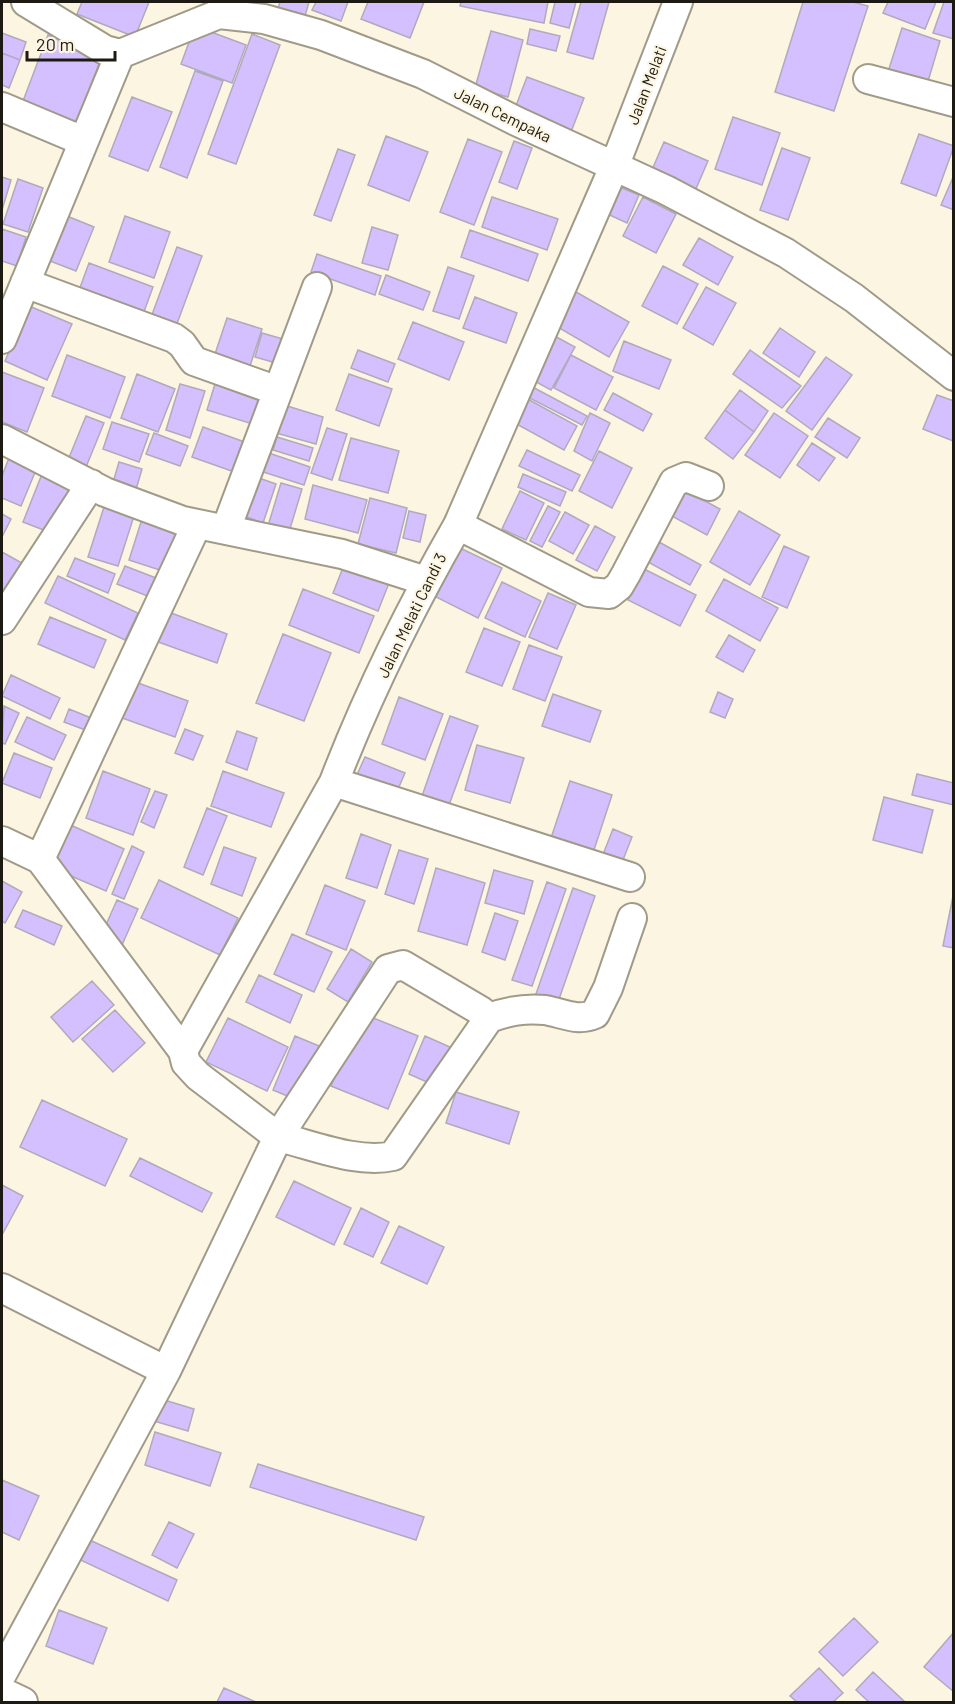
<svg xmlns="http://www.w3.org/2000/svg" width="955" height="1704" font-family="Barlow,sans-serif">
<style>
.building{fill:#d4c0ff;stroke:#afaabc;stroke-width:1.5}
.lines{fill:none;stroke-linecap:round;stroke-linejoin:round}
.minor-casing{stroke:#a09a88;stroke-width:32}
.minor{stroke:#fff;stroke-width:28}
.labels{text-anchor:middle;dominant-baseline:central;stroke-width:4.5;stroke-linejoin:round;paint-order:stroke}
.street-label{font-size:16px;fill:#1c1a13;stroke:#fcf5e2}
</style>
<rect width="100%" height="100%" fill="#fcf5e2"/>
<!-- building -->
<path class="building" d="M82 2H149L135 37 77 14Z
M280 2H309L305 16 278 8Z
M316 2H348L341 21 312 10Z
M368 2H424L410 38 361 19Z
M461 2H548L544 23 460 6Z
M555 2H576L569 28 550 23Z
M581 2H609L593 59 567 52Z
M803 2H853L868 6 834 111 775 92Z
M888 2H936L925 29 883 13Z
M944 2H954V39L933 33Z
M195 26 246 45 232 83 181 64Z
M902 28 940 41 926 88 887 75Z
M530 29 560 36 556 51 527 44Z
M491 31 523 40 508 97 475 88Z
M2 33 26 42 20 60 2 53Z
M252 34 280 45 236 164 208 154Z
M48 35 102 56 77 122 23 101Z
M2 53 20 60 9 88 2 85Z
M195 71 223 81 187 178 160 167Z
M527 77 584 98 571 132 514 111Z
M132 97 172 112 148 171 109 156Z
M733 117 780 133 762 185 715 169Z
M919 134 954 146 936 196 901 183Z
M386 136 428 152 409 201 368 185Z
M468 139 502 152 474 225 440 212Z
M514 141 532 148 517 189 499 182Z
M664 142 708 161 695 191 651 172Z
M782 148 810 158 788 220 760 210Z
M338 149 355 155 331 221 314 215Z
M954 175V210L941 205Z
M2 177 11 180 2 210Z
M18 179 43 188 28 232 3 224Z
M610 183 639 195 627 223 599 210Z
M492 197 558 219 547 250 482 227Z
M643 197 676 214 656 253 623 236Z
M62 214 94 227 76 271 45 259Z
M125 216 170 232 154 278 109 262Z
M372 227 398 235 388 270 362 263Z
M2 229 26 237 17 266 2 261Z
M470 230 538 254 528 281 461 257Z
M699 238 733 257 718 285 683 265Z
M177 247 202 256 175 329 150 320Z
M317 254 381 276 375 295 311 272Z
M89 263 153 287 142 317 78 293Z
M663 266 698 284 677 324 642 306Z
M448 267 474 276 459 319 433 311Z
M386 275 430 292 423 310 379 294Z
M706 287 736 303 713 345 683 328Z
M569 288 629 322 609 357 549 322Z
M475 297 517 313 506 343 463 328Z
M29 306 72 324 47 380 5 361Z
M227 318 262 329 250 366 215 354Z
M413 322 464 342 449 380 398 359Z
M780 328 815 352 799 377 763 353Z
M262 333 290 341 283 365 255 357Z
M549 333 575 347 551 390 525 376Z
M624 341 671 360 659 389 613 371Z
M358 350 395 364 388 382 351 368Z
M750 350 801 386 782 408 733 374Z
M67 355 125 377 110 418 52 396Z
M571 355 613 377 596 410 554 388Z
M826 357 852 375 812 430 786 411Z
M2 372 44 388 27 432 2 422Z
M137 374 175 389 158 432 121 418Z
M349 374 392 389 379 426 336 410Z
M525 383 587 416 582 425 520 393Z
M180 384 205 391 190 438 166 430Z
M215 384 267 399 259 426 207 410Z
M740 390 768 411 754 432 725 410Z
M613 393 652 414 643 431 604 410Z
M937 395 954 401 953 441 923 429Z
M524 397 577 426 564 450 511 421Z
M284 405 323 417 316 444 276 433Z
M725 410 754 432 733 459 705 438Z
M590 413 610 423 592 461 574 451Z
M774 413 808 436 780 478 745 455Z
M86 416 104 423 86 467 68 460Z
M828 418 860 438 847 458 815 437Z
M112 422 149 434 139 462 103 449Z
M203 427 253 445 243 475 192 457Z
M327 428 347 434 332 480 311 473Z
M154 433 188 446 180 466 146 454Z
M277 437 313 448 309 461 273 450Z
M351 438 399 451 388 493 339 480Z
M812 443 835 458 819 481 797 465Z
M527 450 580 475 572 491 519 466Z
M263 451 310 467 304 485 257 470Z
M599 451 632 468 612 508 579 491Z
M9 458 36 470 21 506 2 498V476Z
M119 462 142 469 135 493 112 486Z
M44 469 74 481 54 534 23 522Z
M523 474 566 492 560 506 518 487Z
M256 477 276 484 263 523 244 516Z
M281 483 302 489 289 532 268 526Z
M313 485 367 500 358 533 305 519Z
M681 488 720 509 707 535 668 514Z
M520 491 544 503 526 540 502 529Z
M370 498 407 508 396 553 358 544Z
M548 506 560 512 542 547 530 541Z
M104 507 134 516 118 566 88 557Z
M409 511 426 515 420 542 403 538Z
M739 511 780 535 750 585 710 562Z
M565 512 589 525 573 554 549 541Z
M2 514 11 519 2 537Z
M142 519 179 530 166 572 129 560Z
M595 526 615 537 597 571 576 560Z
M659 542 701 565 690 585 648 562Z
M784 546 809 557 787 608 762 597Z
M460 548 502 568 478 618 436 597Z
M2 552 22 563 3 598 2 597Z
M75 558 115 574 108 593 67 576Z
M344 565 389 583 378 611 333 593Z
M125 566 156 578 150 597 117 584Z
M644 569 696 595 680 626 628 600Z
M58 576 138 613 125 640 45 603Z
M724 579 778 608 760 641 706 611Z
M502 582 541 601 525 637 485 618Z
M303 589 374 616 359 653 289 625Z
M548 593 576 605 557 649 529 637Z
M158 608 227 634 217 663 147 638Z
M50 617 106 640 94 668 38 644Z
M484 628 520 642 502 686 466 672Z
M283 634 331 653 304 721 256 703Z
M729 635 755 650 743 672 716 657Z
M529 645 562 657 545 701 513 689Z
M11 675 60 698 50 719 2 696Z
M127 679 188 701 175 737 114 715Z
M718 692 733 699 725 718 710 712Z
M553 694 601 711 590 742 542 726Z
M399 697 443 714 425 760 382 744Z
M4 706 19 713 5 744 2 743Z
M69 709 101 722 96 734 64 722Z
M450 716 478 726 449 805 422 796Z
M27 717 66 735 54 760 15 742Z
M185 729 203 736 193 760 175 753Z
M237 731 257 738 247 770 226 762Z
M477 745 524 758 510 803 465 790Z
M14 753 52 768 40 798 2 783Z
M365 757 405 773 395 796 355 779Z
M103 771 150 789 133 835 86 818Z
M223 771 284 793 271 827 211 806Z
M917 774 954 783V805L912 795Z
M570 781 612 795 591 859 549 844Z
M155 791 167 795 154 828 141 822Z
M884 797 933 810 922 853 873 840Z
M207 808 227 816 203 875 184 867Z
M66 823 124 849 106 891 48 866Z
M613 829 632 837 621 865 602 857Z
M361 834 391 845 377 888 346 878Z
M132 846 144 852 124 899 112 894Z
M224 847 256 858 242 896 211 884Z
M399 850 428 859 414 904 385 894Z
M436 868 485 883 467 945 418 931Z
M494 870 533 881 524 914 485 903Z
M159 880 238 918 220 955 141 918Z
M2 881 22 892 5 923 2 921Z
M547 882 566 889 532 986 512 980Z
M325 885 365 901 346 950 306 934Z
M573 888 595 896 558 1002 536 994Z
M954 891V948L943 946Z
M117 900 138 909 122 945 101 936Z
M23 910 62 926 54 945 15 927Z
M495 913 518 921 505 960 482 952Z
M292 934 332 952 314 992 274 974Z
M351 949 372 962 348 1002 327 989Z
M259 975 302 995 290 1023 246 1002Z
M92 981 114 1005 73 1042 51 1017Z
M115 1010 145 1043 113 1072 82 1039Z
M361 1013 418 1036 388 1109 331 1086Z
M228 1018 288 1047 267 1091 206 1062Z
M295 1036 319 1046 297 1100 273 1090Z
M425 1036 452 1048 436 1086 409 1074Z
M456 1092 519 1112 509 1144 446 1123Z
M42 1100 127 1139 105 1186 20 1147Z
M140 1158 212 1193 202 1212 130 1176Z
M294 1181 351 1208 334 1245 276 1217Z
M2 1185 23 1196 2 1235Z
M361 1208 389 1222 373 1257 344 1244Z
M399 1226 444 1247 427 1284 381 1263Z
M161 1399 194 1409 188 1431 154 1421Z
M155 1432 221 1453 210 1486 145 1465Z
M258 1464 424 1517 416 1540 250 1487Z
M2 1480 39 1496 19 1540 2 1532Z
M169 1522 194 1534 177 1568 152 1555Z
M83 1537 177 1580 168 1601 74 1557Z
M59 1610 107 1628 93 1664 46 1646Z
M854 1618 878 1642 843 1676 819 1652Z
M954 1632V1692L924 1667Z
M819 1668 843 1693 833 1702H797L790 1696Z
M873 1672 905 1702H869L856 1690Z
M224 1688 256 1702H217Z"/>
<g class="lines">
<defs>
<path id="minor" d="M26 2 105 50 120 54 219 14 264 19 321 35 423 74 516 121 666 190 786 253 854 298 954 376
M868 79 954 102
M2 107 83 141
M25 283 174 338 182 344 194 361 278 391
M2 339 120 54
M2 439 105 492 183 521 342 554 426 581
M458 525 589 592 609 594 619 586 626 574 674 482 686 477 709 486
M226 529 317 287
M2 620 91 484
M334 782 630 877
M2 841 40 859 183 1051 186 1063 198 1076 278 1137 166 1371 2 1674
M40 859 197 524
M403 965 481 1011 489 1018 393 1156C357 1164 313 1145 278 1137L388 969Z
M489 1018C508 1011 524 1008 545 1010 563 1013 577 1022 595 1014L608 988 632 918
M183 1051 334 782C368 694 411 607 458 525L614 167 678 2
M2 1288 166 1371
M2 1692 23 1702"/>
</defs>
<!-- minor casing -->
<use href="#minor" class="minor-casing"/>
<!-- minor -->
<use href="#minor" class="minor"/>
</g>
<g class="labels">
<!-- street labels -->
<g class="street-label">
<text transform="translate(646 85) rotate(-69)">Jalan Melati</text>
<text transform="translate(503 114) rotate(26)">Jalan Cempaka</text>
<text transform="translate(411 615) rotate(-64)">Jalan Melati Candi 3</text>
</g>
</g>
<!-- border -->
<rect width="955" height="1704" fill="none" stroke="#1c1a13" stroke-width="6"/>
<!-- scale -->
<path d="M27 51v9h88v-9" fill="none" stroke="#1c1a13" stroke-width="3"/>
<text x="36" y="51" font-size="18" fill="#1c1a13" stroke="#fcf5e2" stroke-width="4.5" paint-order="stroke">20 m</text>
</svg>
